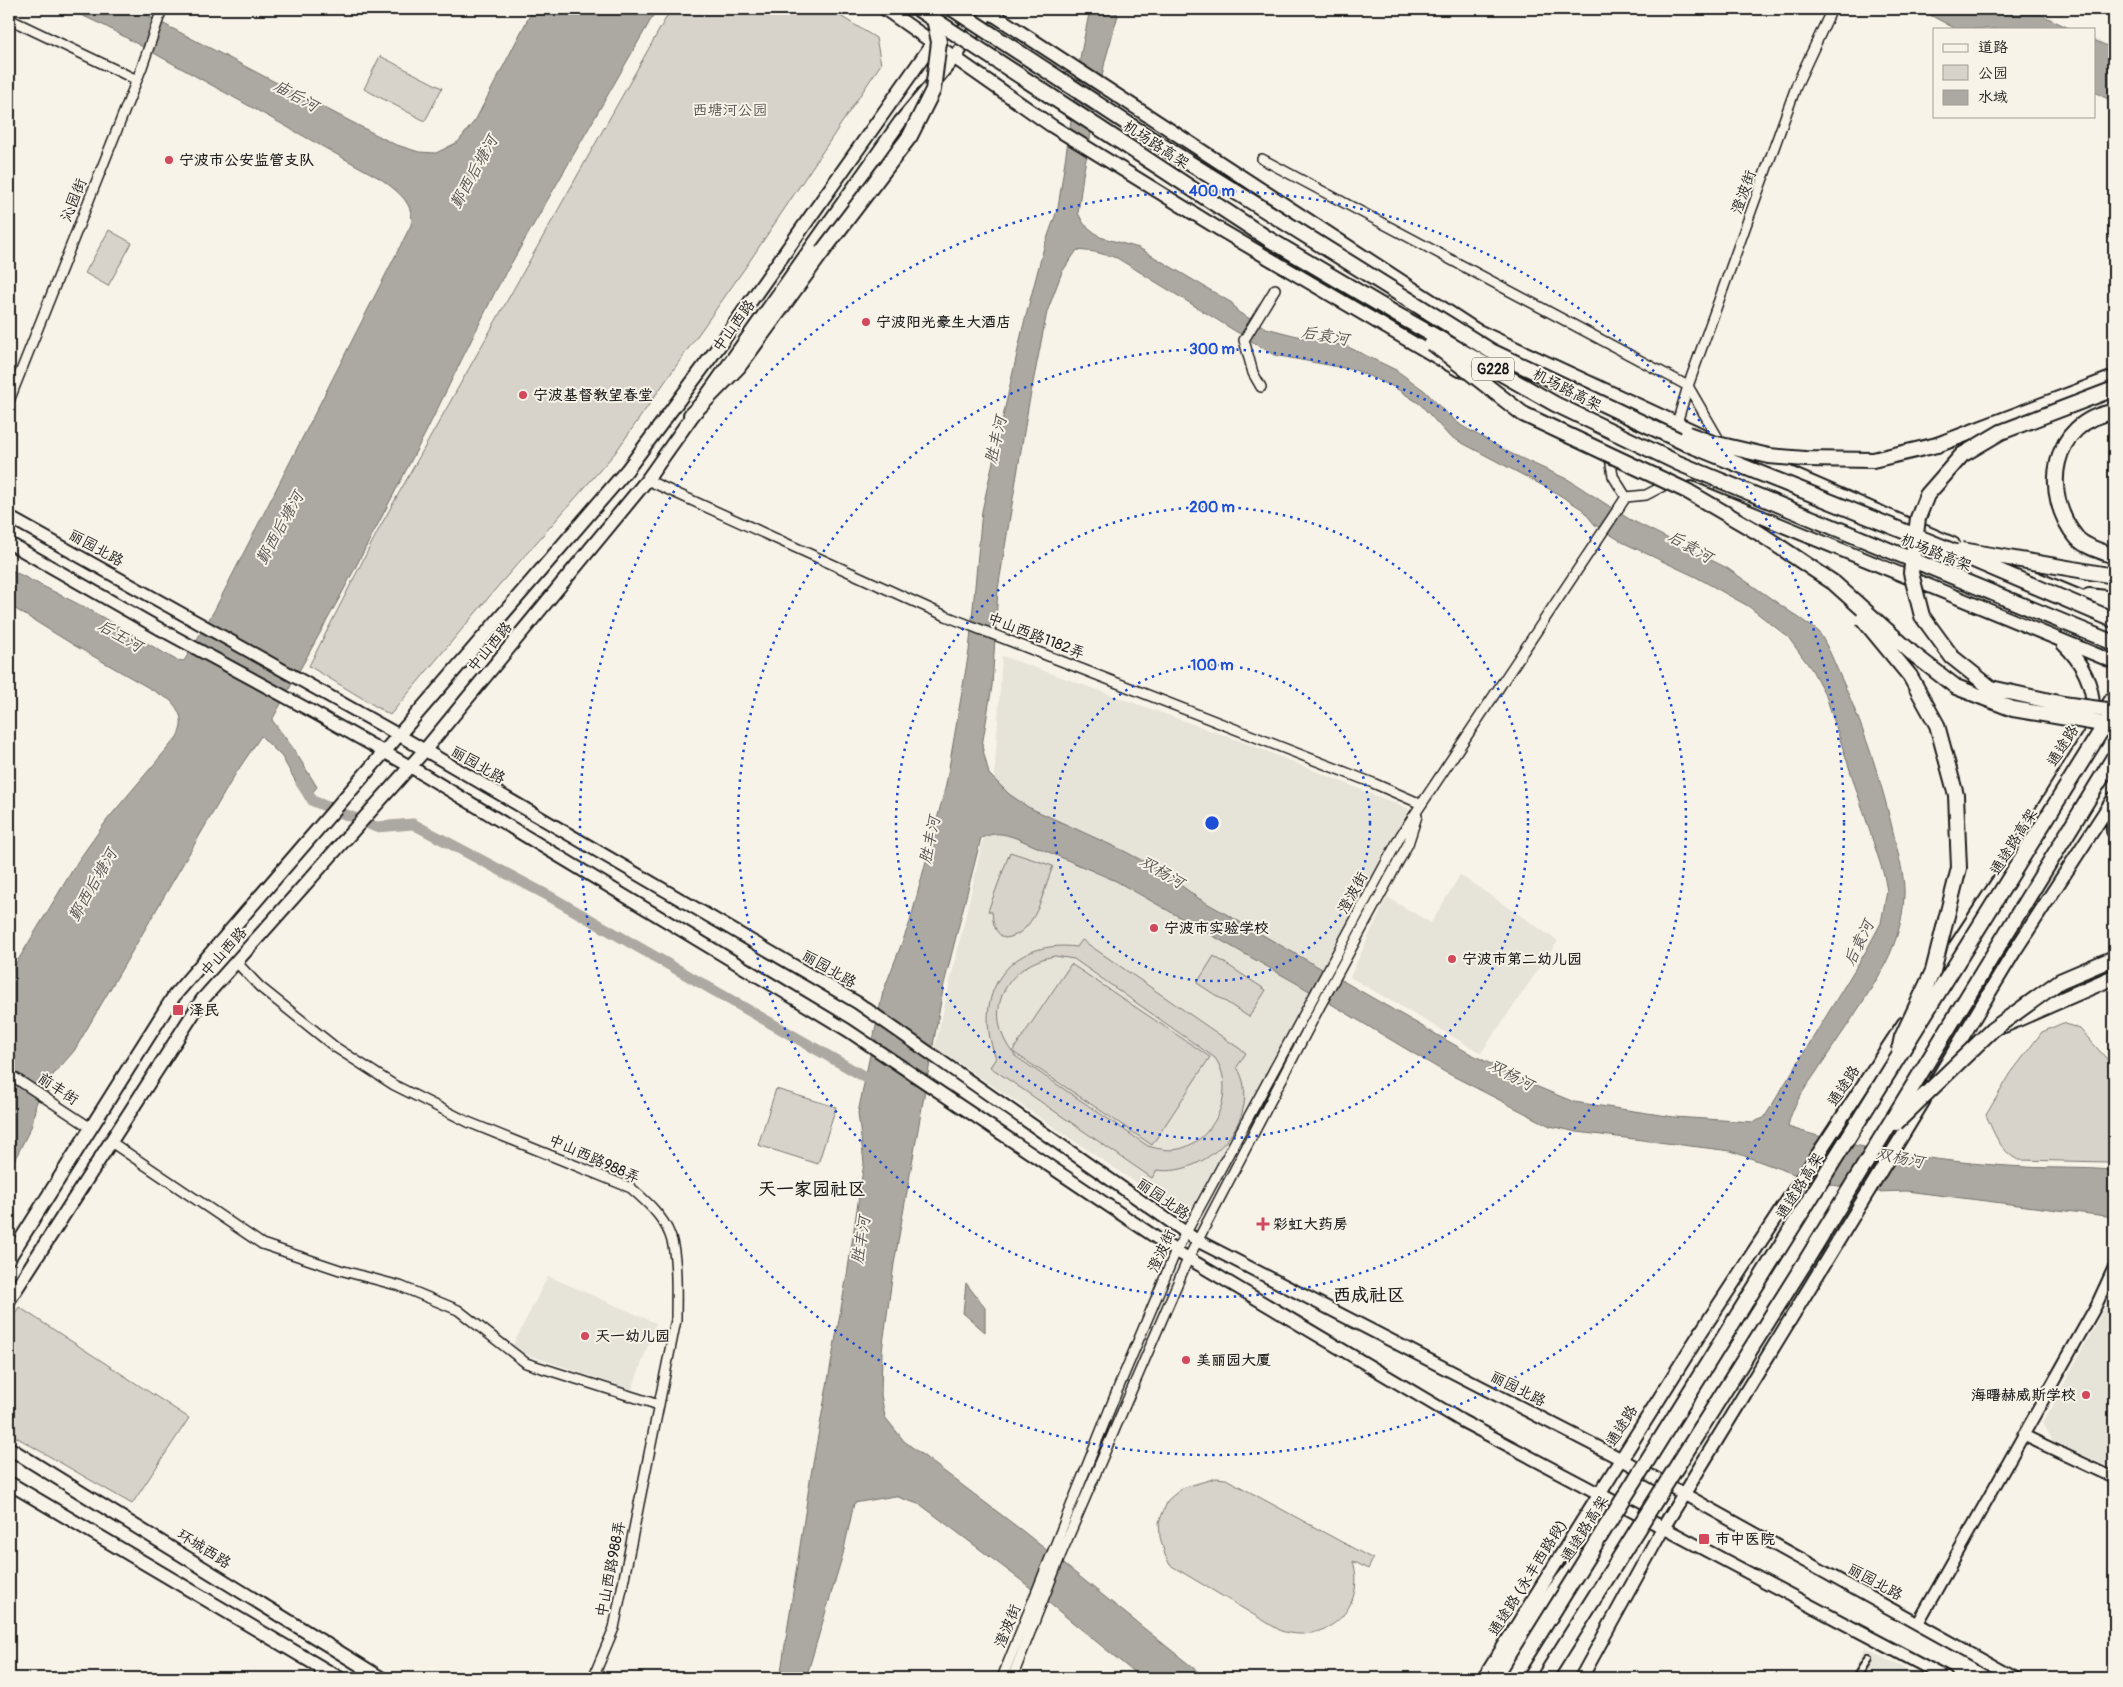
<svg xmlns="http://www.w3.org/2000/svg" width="2123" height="1687" font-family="Pangolin,'LXGW WenKai TC',sans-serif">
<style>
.built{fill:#e6e3d9}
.green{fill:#d7d3cb;stroke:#7a7874;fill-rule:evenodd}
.water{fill:#aca9a2;stroke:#72716c;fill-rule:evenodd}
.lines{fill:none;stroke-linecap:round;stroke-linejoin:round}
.canal{stroke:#aca9a2;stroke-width:11}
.pedestrian-casing{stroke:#1c1c1c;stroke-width:10}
.minor-casing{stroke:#1c1c1c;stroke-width:12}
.tertiary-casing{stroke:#1c1c1c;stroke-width:14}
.secondary-casing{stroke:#1c1c1c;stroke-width:15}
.primary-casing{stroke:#1c1c1c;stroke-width:16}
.trunk-casing{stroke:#1c1c1c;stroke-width:18}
.pedestrian{stroke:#f7f3e8;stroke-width:6}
.minor{stroke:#f7f3e8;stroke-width:9}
.tertiary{stroke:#f7f3e8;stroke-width:10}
.secondary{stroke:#f7f3e8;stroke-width:11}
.primary{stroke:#f7f3e8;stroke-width:12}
.trunk{stroke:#f7f3e8;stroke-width:14}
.secondary-bridge-casing{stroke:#1c1c1c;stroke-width:15;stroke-linecap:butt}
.trunk-bridge-casing{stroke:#1c1c1c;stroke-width:18;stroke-linecap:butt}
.secondary-bridge{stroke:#f7f3e8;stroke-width:11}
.trunk-bridge{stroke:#f7f3e8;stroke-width:14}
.ring{fill:none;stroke:#1d4ed8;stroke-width:2.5;stroke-dasharray:2.5 5}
.poi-dot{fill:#d1495b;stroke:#f7f3e8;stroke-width:2}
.labels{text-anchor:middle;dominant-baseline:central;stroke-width:4;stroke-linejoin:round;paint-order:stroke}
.shield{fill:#f7f3e8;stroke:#5e5c59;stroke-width:1}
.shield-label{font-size:14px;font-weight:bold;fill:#1c1c1c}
.park-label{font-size:15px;fill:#545351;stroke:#f7f3e8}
.street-label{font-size:15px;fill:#1c1c1c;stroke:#f7f3e8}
.poi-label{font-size:15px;font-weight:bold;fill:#1c1c1c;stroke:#f7f3e8;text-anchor:start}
.water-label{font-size:16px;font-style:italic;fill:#565452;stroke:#f7f3e8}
.quarter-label{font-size:18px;font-weight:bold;fill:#1c1c1c;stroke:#f7f3e8}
.centre{fill:#1d4ed8;stroke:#f7f3e8;stroke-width:2.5}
.ring-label{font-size:15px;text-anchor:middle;font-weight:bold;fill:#1d4ed8;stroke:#f7f3e8;stroke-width:4;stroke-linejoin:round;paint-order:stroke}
</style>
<rect width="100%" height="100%" fill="#f7f3e8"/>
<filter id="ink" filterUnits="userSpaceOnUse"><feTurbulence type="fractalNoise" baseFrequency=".02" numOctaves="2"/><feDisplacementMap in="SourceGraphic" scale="10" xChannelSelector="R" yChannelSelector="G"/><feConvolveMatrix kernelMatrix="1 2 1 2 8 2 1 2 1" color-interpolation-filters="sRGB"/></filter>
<g filter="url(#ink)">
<!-- built -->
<path class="built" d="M1002 656 1246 743 1409 809 1187 1217 935 1047 993 798Z
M1460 875 1558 941 1481 1053 1350 977 1387 897 1431 923Z
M548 1276 656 1323 632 1390 511 1349Z
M2114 1290V1469L2053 1441 2043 1423Z
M1865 1648 1924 1678H1850Z"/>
<!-- green -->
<path class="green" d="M671 9H829L876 38 881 64 747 265 615 453 499 585 390 715 309 666 381 525Z
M380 56 442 88 425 121 364 89Z
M109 230 132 243 108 286 85 273Z
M1010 852 1053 866C1043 891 1036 935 1005 938 994 933 993 922 992 912L988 911Z
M1082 940 1246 1053 1237 1067C1266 1116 1208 1178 1157 1170L1152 1178 990 1067 996 1058C971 996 1007 938 1077 947ZM1055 956 1074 959 1215 1058C1237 1089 1216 1140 1179 1149 1168 1151 1158 1149 1148 1146L1015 1056 1013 1052 1152 1145 1210 1057 1071 964 1012 1052C981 1010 1007 964 1055 956Z
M1214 956 1266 990 1249 1017 1197 983Z
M2063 1023 2080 1029 2114 1067V1158L2109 1162 2018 1160C2000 1151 1994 1133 1986 1115L2011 1073 2042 1032Z
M776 1089 836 1107 818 1164 758 1145Z
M19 1307 189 1418 132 1504 9 1433V1323Z
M1216 1478 1226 1479 1373 1559 1368 1569 1353 1561C1367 1608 1327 1645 1281 1631L1170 1565 1165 1555 1160 1537 1159 1522 1168 1500 1182 1488Z"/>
<!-- water -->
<path class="water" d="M68 9H135L394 144 419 152 436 153 458 142 476 119 533 9H657L496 290 426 432 341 595 272 720 293 748 317 787 306 800 282 757 261 736 236 773 74 1051 47 1082 36 1104 32 1125 9 1171V975L78 861 107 820 177 737C185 722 181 712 170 700L72 644 9 605V569L90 610 176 660 184 661 214 611 411 225C415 203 397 191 381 179L105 26Z
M1090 9H1114L1118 15 1105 61 1083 175 1078 213 1084 224 1100 237 1139 248 1232 303 1238 312 1266 328 1293 335 1346 346 1396 370 1425 391 1446 413 1462 426 1510 453 1569 480 1629 519 1727 568 1818 631C1829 647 1835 665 1843 682 1866 733 1883 786 1895 840 1899 858 1905 878 1904 896 1903 923 1894 949 1881 972 1861 1007 1837 1040 1815 1074 1804 1090 1791 1107 1788 1127 1859 1150 1934 1161 2008 1166 2043 1169 2079 1167 2114 1170V1217L1906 1191 1875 1192 1832 1185 1791 1173 1731 1151 1577 1132 1550 1126 1443 1071 1296 983 1116 881 1016 838C1002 833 995 832 981 838L944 984 894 1264 882 1351 881 1395 885 1417 904 1441 1024 1532 1206 1678H1141L1022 1581 921 1505 895 1496 854 1503 843 1554 806 1678H780L810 1480 847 1275 864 1163 858 1113 883 992 910 922 946 785 969 651 982 511 1023 327 1044 247 1058 208 1081 53ZM1077 250 1095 252 1117 258 1274 355 1355 370 1394 387 1420 404 1449 436 1553 491 1582 509 1595 525 1624 543 1696 577 1748 606 1788 637 1812 670 1826 696 1884 875 1887 891 1881 923 1866 951 1764 1118 1753 1122 1674 1117 1574 1102 1533 1085 1467 1052 1198 898 1162 871 1124 851 1028 807 1009 794 989 774 982 746 992 686 998 589 1028 408 1047 312 1062 272Z
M1919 9H2029L2071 29H1956Z
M2094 40 2114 49V102L2094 92Z
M966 1283 985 1308V1332L963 1313Z"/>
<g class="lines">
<!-- canal -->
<path class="canal" d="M301 783 313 801 376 827 413 824 549 896 879 1085"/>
<defs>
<path id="pedestrian" d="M1856 1678 1868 1659"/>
<path id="minor" d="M9 19 137 80
M1262 159 1688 386 1721 443
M1261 387 1253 373 1244 340 1275 289
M9 401 142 67 162 9
M1677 423 1688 386 1797 84 1832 9
M1609 452 1613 476 1626 497
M647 480 946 616 1373 783 1421 804
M237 963 260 987 335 1047 394 1085 468 1122 631 1188C646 1201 663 1216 670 1235 678 1254 676 1299 676 1320L614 1628 593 1678
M9 1074 91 1128
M111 1142 262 1244 340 1270 400 1286 458 1310 526 1363 659 1405
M318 1678 324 1669
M1002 1678 1117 1391 1176 1251 1401 835 1626 497 1646 495 1671 482
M1012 1678 1061 1554 1188 1259 1320 1006 1408 844 1417 816"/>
<path id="tertiary" d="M2023 1435 2114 1478
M1918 1623 2096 1306 2114 1267"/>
<path id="secondary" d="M9 517 397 734 858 1003 1198 1241 1621 1459 2015 1678
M9 543 160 629
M313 712 411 767 847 1030 1176 1251 1462 1421 1947 1678"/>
<path id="primary" d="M885 9 1052 126 1219 229 1459 370
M985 9 1476 330 1700 434
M1748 455 1953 544
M1691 488 2114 662
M1985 557 2114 611
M2089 595 2114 598
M2063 644C2084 664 2095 687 2093 717
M1932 982 1999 880 2114 695
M1936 1081 2014 952 2114 798
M9 1258 174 996 627 470 719 346 933 43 963 9
M9 1300 202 1000 424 751 647 480 900 122 954 58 991 9
M9 1448 381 1678
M9 1483 339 1678
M1484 1678 1701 1332 1904 1023
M1581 1678 1663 1528 1924 1100"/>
<path id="trunk" d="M2114 412C2051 421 2040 494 2077 538 2085 547 2103 552 2114 556
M691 415 738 367 822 252
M1937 445 2114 378
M2114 801V831
M2004 1025 2114 977
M1495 1678 1530 1621 1582 1556"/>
</defs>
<!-- pedestrian casing -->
<use href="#pedestrian" class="pedestrian-casing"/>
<!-- minor casing -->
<use href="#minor" class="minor-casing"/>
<!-- tertiary casing -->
<use href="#tertiary" class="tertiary-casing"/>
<!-- secondary casing -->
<use href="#secondary" class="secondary-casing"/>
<!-- primary casing -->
<use href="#primary" class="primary-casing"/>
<!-- trunk casing -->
<use href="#trunk" class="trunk-casing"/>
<!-- pedestrian -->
<use href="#pedestrian" class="pedestrian"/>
<!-- minor -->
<use href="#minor" class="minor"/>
<!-- tertiary -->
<use href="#tertiary" class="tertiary"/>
<!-- secondary -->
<use href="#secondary" class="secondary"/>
<!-- primary -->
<use href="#primary" class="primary"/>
<!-- trunk -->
<use href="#trunk" class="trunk"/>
<defs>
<path id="secondary-bridge" d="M160 629 313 712"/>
<path id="trunk-bridge" d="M918 9 1267 238 1394 313 1555 404 1678 463 2114 643
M953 9 1151 139 1491 351 1685 443 1943 547 2114 620
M822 252 910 136 933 90 939 42 933 14
M1432 343 1523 414 1687 491 1759 533 1834 583 1912 653 1956 687 2013 709 2114 726
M2114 389 2001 432 1962 455 1927 495 1918 518 1911 573 1922 616 1952 657 1991 688 2063 704 2114 711
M1688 434 1713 443 1769 456 1805 459 1873 460 1937 445
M1962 550 2114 576
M1863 619 1910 676 1937 725 1956 795 1959 868 1933 971 1902 1037 1899 1051
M1896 1123 1992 1030 2060 981 2114 958
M1512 1678 2114 710
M1544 1678 1804 1264 2114 757"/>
</defs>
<!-- secondary-bridge casing -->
<use href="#secondary-bridge" class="secondary-bridge-casing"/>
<!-- trunk-bridge casing -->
<use href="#trunk-bridge" class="trunk-bridge-casing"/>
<!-- secondary-bridge -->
<use href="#secondary-bridge" class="secondary-bridge"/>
<!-- trunk-bridge -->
<use href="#trunk-bridge" class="trunk-bridge"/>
</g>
</g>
<!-- distance rings -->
<g class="ring">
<circle cx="1212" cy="823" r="158"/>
<circle cx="1212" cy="823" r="316"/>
<circle cx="1212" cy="823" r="474"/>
<circle cx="1212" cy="823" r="632"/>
</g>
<!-- markers -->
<g class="poi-dot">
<circle cx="169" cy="160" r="5"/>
<circle cx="866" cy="322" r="5"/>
<circle cx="523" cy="395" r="5"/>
<circle cx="1154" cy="928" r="5"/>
<circle cx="1452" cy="959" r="5"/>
<rect x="172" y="1004" width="12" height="12" rx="2.5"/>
<path d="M1260.5 1216.5h5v5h5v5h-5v5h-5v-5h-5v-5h5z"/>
<circle cx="585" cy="1336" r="5"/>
<circle cx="1186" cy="1360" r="5"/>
<circle cx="2086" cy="1395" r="5"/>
<rect x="1698" y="1533" width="12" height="12" rx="2.5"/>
</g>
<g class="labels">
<!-- shield labels -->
<rect class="shield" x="1472" y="357.5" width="42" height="23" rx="4"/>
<g class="shield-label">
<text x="1493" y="369">G228</text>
</g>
<!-- park labels -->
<g class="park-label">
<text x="730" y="110">西塘河公园</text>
</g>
<!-- street labels -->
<g class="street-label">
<text transform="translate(1156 145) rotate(33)">机场路高架</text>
<text transform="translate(1744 192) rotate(-70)">澄波街</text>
<text transform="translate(74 200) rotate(-68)">沁园街</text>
<text transform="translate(734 326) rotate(-54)">中山西路</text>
<text transform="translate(1567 390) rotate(27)">机场路高架</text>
<text transform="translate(96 548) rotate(29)">丽园北路</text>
<text transform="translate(1936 553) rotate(22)">机场路高架</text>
<text transform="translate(1036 636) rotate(21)">中山西路1182弄</text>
<text transform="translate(490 647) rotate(-50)">中山西路</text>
<text transform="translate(2063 746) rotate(-58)">通途路</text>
<text transform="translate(478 765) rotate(30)">丽园北路</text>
<text transform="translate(2014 842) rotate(-58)">通途路高架</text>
<text transform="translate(1353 893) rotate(-61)">澄波街</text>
<text transform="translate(224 952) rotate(-48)">中山西路</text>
<text transform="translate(829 969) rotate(30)">丽园北路</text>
<text transform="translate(1844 1086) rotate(-57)">通途路</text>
<text transform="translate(58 1089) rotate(34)">前丰街</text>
<text transform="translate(594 1159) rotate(24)">中山西路988弄</text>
<text transform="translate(1800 1186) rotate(-58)">通途路高架</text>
<text transform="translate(1163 1199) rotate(35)">丽园北路</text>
<text transform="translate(1162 1251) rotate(-65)">澄波街</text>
<text transform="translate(1518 1389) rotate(27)">丽园北路</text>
<text transform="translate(1622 1426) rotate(-58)">通途路</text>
<text transform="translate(1585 1529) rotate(-58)">通途路高架</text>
<text transform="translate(204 1549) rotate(32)">环城西路</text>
<text transform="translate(611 1569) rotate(-79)">中山西路988弄</text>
<text transform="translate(1528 1578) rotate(-58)">通途路 (永丰西路段)</text>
<text transform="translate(1875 1582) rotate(29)">丽园北路</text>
<text transform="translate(1008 1626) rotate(-68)">澄波街</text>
</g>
<!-- poi labels -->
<g class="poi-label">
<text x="179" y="160">宁波市公安监管支队</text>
<text x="876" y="322">宁波阳光豪生大酒店</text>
<text x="533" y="395">宁波基督教望春堂</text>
<text x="1164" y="928">宁波市实验学校</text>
<text x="1462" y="959">宁波市第二幼儿园</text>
<text x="189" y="1010">泽民</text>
<text x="1273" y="1224">彩虹大药房</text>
<text x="595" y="1336">天一幼儿园</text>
<text x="1196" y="1360">美丽园大厦</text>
<text x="2076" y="1395" text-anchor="end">海曙赫威斯学校</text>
<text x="1715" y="1539">市中医院</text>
</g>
<!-- water labels -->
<g class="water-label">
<text transform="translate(296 96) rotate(29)">庙后河</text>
<text transform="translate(474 172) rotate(-61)">鄞西后塘河</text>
<text transform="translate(1325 336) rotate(10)">后袁河</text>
<text transform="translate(996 440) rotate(-77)">胜丰河</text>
<text transform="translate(280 528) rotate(-61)">鄞西后塘河</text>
<text transform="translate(1690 547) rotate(30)">后袁河</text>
<text transform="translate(120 636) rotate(30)">后王河</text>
<text transform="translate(930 840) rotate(-78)">胜丰河</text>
<text transform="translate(1162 872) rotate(31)">双杨河</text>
<text transform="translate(93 885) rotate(-60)">鄞西后塘河</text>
<text transform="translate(1859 943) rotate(-64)">后袁河</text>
<text transform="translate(1511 1075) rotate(28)">双杨河</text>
<text transform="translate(1900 1158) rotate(11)">双杨河</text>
<text transform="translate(861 1240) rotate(-81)">胜丰河</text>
</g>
<!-- quarter labels -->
<g class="quarter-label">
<text x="812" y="1189">天一家园社区</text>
<text x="1369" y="1295">西成社区</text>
</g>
</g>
<circle cx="1212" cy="823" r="8" class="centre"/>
<g class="ring-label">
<text x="1212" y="196">400 m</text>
<text x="1212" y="354">300 m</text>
<text x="1212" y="512">200 m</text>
<text x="1212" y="670">100 m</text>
</g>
<!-- margin -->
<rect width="2123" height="1687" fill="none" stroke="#f7f3e8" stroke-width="30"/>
<rect x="15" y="15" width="2093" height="1657" fill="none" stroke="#1c1c1c" stroke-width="2" filter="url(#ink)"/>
<!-- legend -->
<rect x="1933" y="28" width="162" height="90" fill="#f7f3e8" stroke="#9f9d96"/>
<rect x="1943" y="44" width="25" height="8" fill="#f7f3e8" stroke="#9f9d96"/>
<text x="1978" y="52" font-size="15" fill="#1c1c1c">道路</text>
<rect x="1943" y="65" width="25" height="15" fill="#d7d3cb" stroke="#9f9d96"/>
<text x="1978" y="78" font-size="15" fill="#1c1c1c">公园</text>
<rect x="1943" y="90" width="25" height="15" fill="#aca9a2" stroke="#9f9d96"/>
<text x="1978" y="102" font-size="15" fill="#1c1c1c">水域</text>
</svg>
